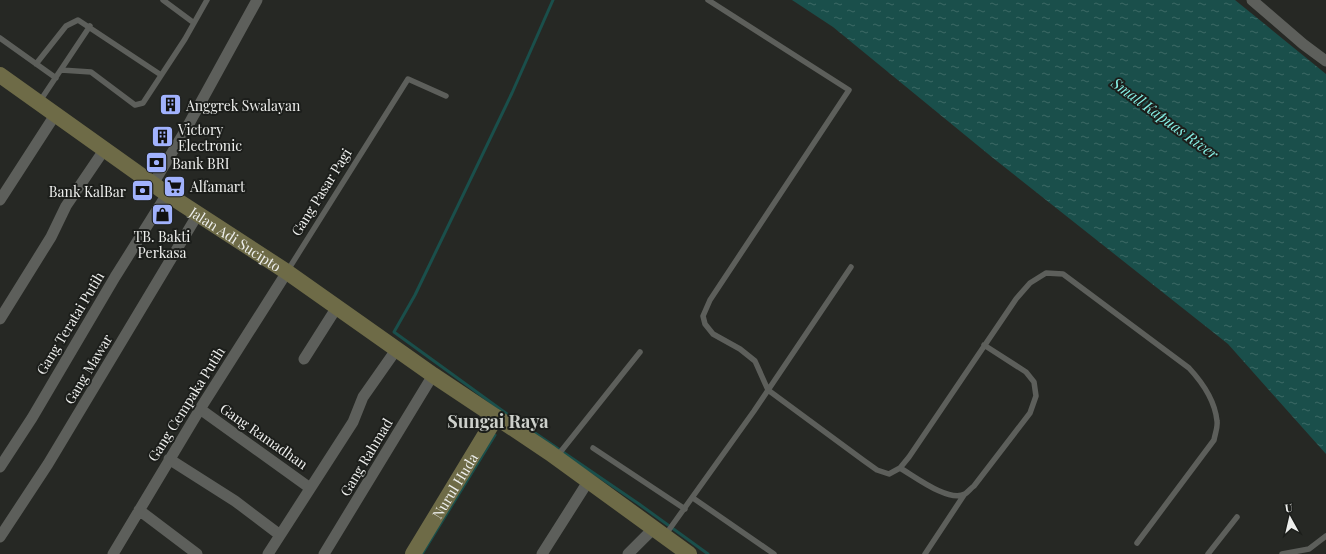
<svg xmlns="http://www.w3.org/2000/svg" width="1326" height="554" font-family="'Playfair Display',serif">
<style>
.water{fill:url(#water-ripples)}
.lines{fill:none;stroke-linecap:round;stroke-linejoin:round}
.stream{stroke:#1a4f4b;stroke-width:3}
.lane{stroke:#5d5f5b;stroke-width:5.5}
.street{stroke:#5d5f5b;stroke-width:11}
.secondary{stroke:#6e6b47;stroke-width:16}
.labels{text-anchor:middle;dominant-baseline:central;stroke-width:4;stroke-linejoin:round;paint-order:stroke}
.poi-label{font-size:14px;fill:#eeefed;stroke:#1c1e1b;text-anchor:start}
.street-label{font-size:14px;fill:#eeefed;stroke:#1c1e1b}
.water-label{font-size:15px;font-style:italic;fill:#86f0e5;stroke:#1c1e1b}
.district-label{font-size:18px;font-weight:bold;fill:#cdd0cb;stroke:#1c1e1b}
</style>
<defs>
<pattern id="water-ripples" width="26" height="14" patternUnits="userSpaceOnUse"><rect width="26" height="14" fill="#1a4f4b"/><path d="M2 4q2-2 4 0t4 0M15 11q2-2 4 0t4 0" fill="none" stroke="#3c6965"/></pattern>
</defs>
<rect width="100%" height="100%" fill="#262824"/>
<!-- water -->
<path class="water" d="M792 0H1235L1326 74V454L1228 344 993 158 833 27Z"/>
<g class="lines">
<!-- stream -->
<path class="stream" d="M553 0 512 93 415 295 394 332 507 414 639 504 708 554
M422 554 495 435"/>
<!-- lane -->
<path class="lane" d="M163 0 194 23
M708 0 849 90 710 300 703 316 705 324 713 334 740 349 755 361 768 390 863 460 877 470 889 474 900 468 909 457 1016 299 1030 283 1046 273 1063 274 1189 368C1202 382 1215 401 1217 421 1218 427 1215 434 1214 440L1137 543
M0 38 56 78
M36 64 66 26 78 20 161 75
M61 70 91 72 135 105 143 103 185 39 207 0
M40 101 90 26
M288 270 408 79 446 96
M593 448 685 509
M558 455 640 352
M900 468C914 476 949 503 965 494 968 492 971 488 974 486L1030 413 1036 396 1034 382 1026 372 984 345
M693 498 774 554
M666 534 754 411 851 267
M925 554 964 495
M1208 554 1237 517
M1282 554 1309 549 1326 536"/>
<!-- street -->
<path class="street" d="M1252 0 1303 44 1326 61
M153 184 185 131 257 0
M0 200 55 115
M0 319 51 237 66 206 104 150
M304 359 337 307
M200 409 310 488
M169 459 235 501 280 535
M0 467 32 418 115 277 167 194
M139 510 197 554
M0 537 48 464 198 214
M113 554 200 409 287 272
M268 554 353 422 363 397 396 350
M324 554 433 375
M542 554 589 480
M628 554 653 529"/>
<!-- secondary -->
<g class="secondary">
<path id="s1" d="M0 75 167 194 287 272 433 375 550 453 689 554"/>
<path id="s2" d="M413 554 496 417"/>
</g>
</g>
<!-- icons -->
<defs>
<symbol id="building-square" viewBox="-11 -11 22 22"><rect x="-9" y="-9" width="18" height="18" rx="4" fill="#a1b2fd" stroke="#1c1e1b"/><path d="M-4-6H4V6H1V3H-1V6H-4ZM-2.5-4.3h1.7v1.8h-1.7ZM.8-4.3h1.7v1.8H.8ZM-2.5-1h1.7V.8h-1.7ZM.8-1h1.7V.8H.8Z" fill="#111"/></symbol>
<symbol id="bank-square" viewBox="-11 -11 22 22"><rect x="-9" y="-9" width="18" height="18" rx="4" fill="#a1b2fd" stroke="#1c1e1b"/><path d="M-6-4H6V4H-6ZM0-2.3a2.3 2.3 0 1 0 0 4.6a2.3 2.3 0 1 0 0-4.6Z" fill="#111"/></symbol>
<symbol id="supermarket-square" viewBox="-11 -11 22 22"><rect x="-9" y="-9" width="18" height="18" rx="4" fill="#a1b2fd" stroke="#1c1e1b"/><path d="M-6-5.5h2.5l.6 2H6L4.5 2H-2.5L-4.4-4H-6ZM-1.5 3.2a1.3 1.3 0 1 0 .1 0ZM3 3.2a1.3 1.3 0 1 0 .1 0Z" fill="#111"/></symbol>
<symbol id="shop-square" viewBox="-11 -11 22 22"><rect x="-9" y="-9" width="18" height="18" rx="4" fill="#a1b2fd" stroke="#1c1e1b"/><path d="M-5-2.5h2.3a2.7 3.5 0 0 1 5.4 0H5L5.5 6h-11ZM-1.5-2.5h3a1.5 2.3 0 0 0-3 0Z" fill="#111"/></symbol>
</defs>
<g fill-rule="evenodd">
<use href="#building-square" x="158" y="92" width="25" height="25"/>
<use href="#building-square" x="150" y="124" width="25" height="25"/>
<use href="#bank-square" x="144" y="150" width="25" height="25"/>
<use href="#supermarket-square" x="162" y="174" width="25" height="25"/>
<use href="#bank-square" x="130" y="178" width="25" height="25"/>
<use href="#shop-square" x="150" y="202" width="25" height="25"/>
</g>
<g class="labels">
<!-- poi labels -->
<g class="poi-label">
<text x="186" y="105">Anggrek Swalayan</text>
<text x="178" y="129">Victory<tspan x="178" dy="16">Electronic</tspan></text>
<text x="172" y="163">Bank BRI</text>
<text x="190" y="186">Alfamart</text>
<text x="126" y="191" text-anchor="end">Bank KalBar</text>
<text x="162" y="236" text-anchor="middle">TB. Bakti<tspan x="162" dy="16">Perkasa</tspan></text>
</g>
<!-- street labels -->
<g class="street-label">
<text transform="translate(321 192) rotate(-58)">Gang Pasar Pagi</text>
<text stroke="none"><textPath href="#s1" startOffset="287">Jalan Adi Sucipto</textPath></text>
<text transform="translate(70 323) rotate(-59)">Gang Teratai Putih</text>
<text transform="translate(88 369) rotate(-59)">Gang Mawar</text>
<text transform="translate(186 404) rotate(-58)">Gang Cempaka Putih</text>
<text transform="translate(264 436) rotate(35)">Gang Ramadhan</text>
<text transform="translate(366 457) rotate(-59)">Gang Rahmad</text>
<text stroke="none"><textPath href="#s2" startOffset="80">Nurul Huda</textPath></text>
</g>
<!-- water labels -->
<g class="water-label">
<text transform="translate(1165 118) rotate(36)">Small Kapuas River</text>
</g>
<!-- district labels -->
<g class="district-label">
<text x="498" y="421">Sungai Raya</text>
</g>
</g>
<!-- north arrow -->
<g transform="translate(1290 518) rotate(352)" stroke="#1c1e1b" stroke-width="3" paint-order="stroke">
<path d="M0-3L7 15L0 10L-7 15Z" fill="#eeefed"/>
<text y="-6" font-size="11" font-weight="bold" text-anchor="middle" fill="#eeefed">U</text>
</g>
</svg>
